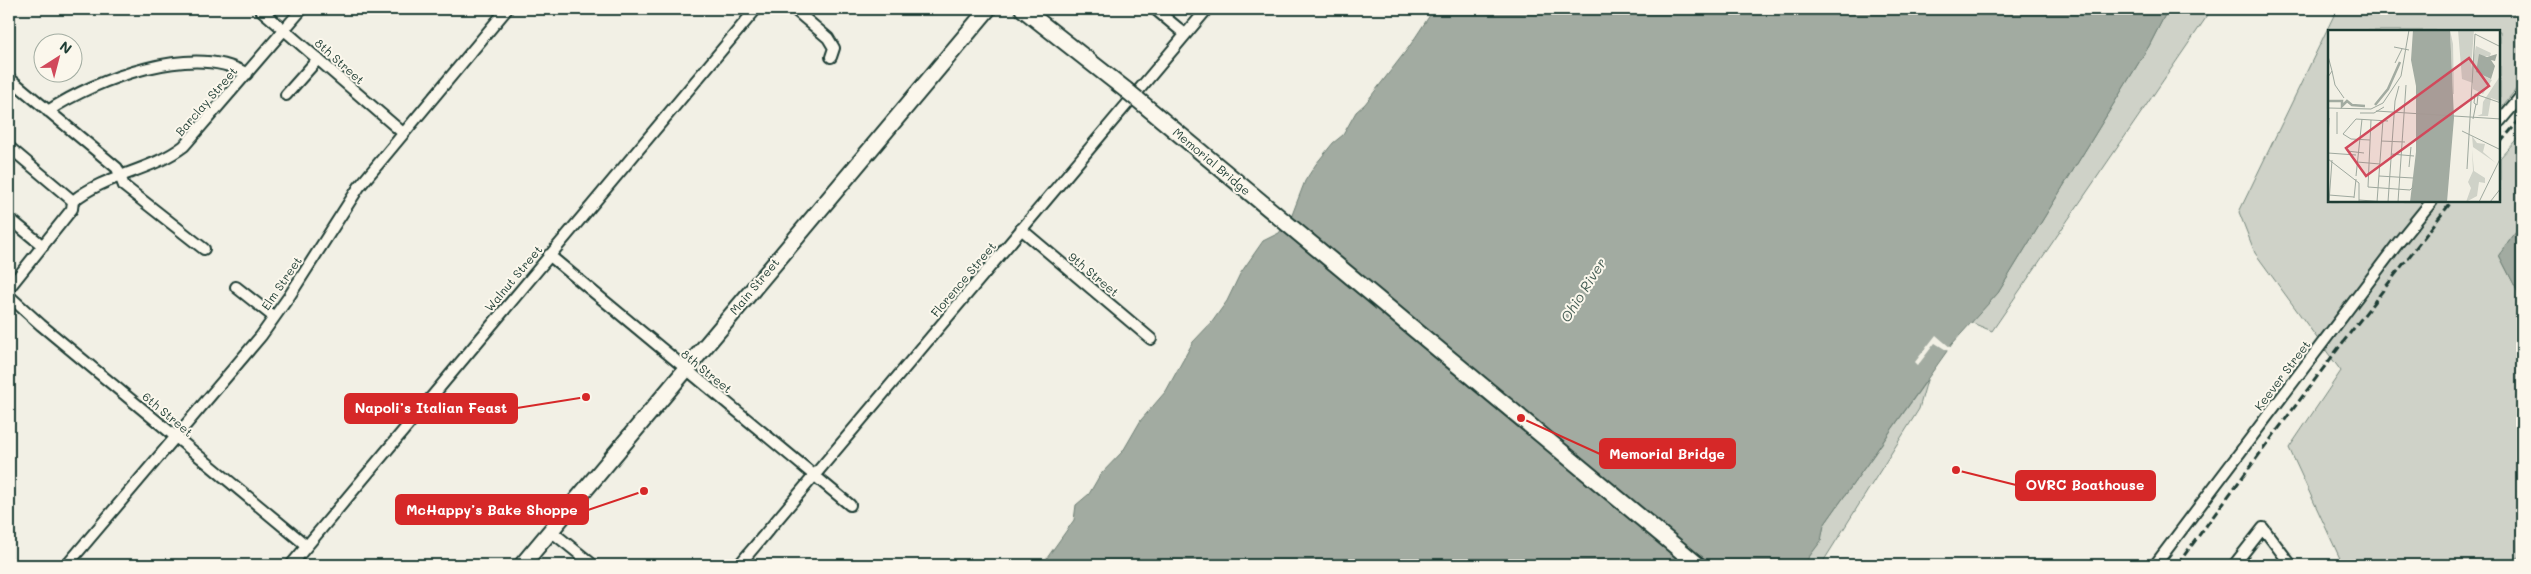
<svg xmlns="http://www.w3.org/2000/svg" width="2531" height="574" font-family="Mali,sans-serif">
<style>
.green{fill:#cfd2c8;stroke:#77887e}
.water{fill:#a2aba1;stroke:#6e7f75}
.pier{fill:#f2f0e5}
.lines{fill:none;stroke-linecap:round;stroke-linejoin:round}
.street-casing{stroke:#1f3d34;stroke-width:14}
.primary-casing{stroke:#1f3d34;stroke-width:19}
.street{stroke:#fbf7ec;stroke-width:10}
.primary{stroke:#fbf7ec;stroke-width:15}
.rail{stroke:#1f3d34;stroke-width:3;stroke-dasharray:8 4;stroke-linecap:butt}
.primary-bridge-casing{stroke:#1f3d34;stroke-width:19;stroke-linecap:butt}
.primary-bridge{stroke:#fbf7ec;stroke-width:15}
.labels{text-anchor:middle;dominant-baseline:central;stroke-width:4;stroke-linejoin:round;paint-order:stroke}
.street-label{font-size:12px;fill:#1f3d34;stroke:#fbf7ec}
.water-label{font-size:14px;font-style:italic;fill:#465e55;stroke:#fbf7ec}
.inset-river{fill:none;stroke:#a2aba1;stroke-width:2.5}
.inset-road{fill:none;stroke:#9ea89e;stroke-width:1}
.view{fill:#d1495b;fill-opacity:0.15;stroke:#d1495b;stroke-width:2.5}
.inset-edge{fill:none;stroke:#1f3d34;stroke-width:2.5}
.leader{fill:none;stroke:#d62828;stroke-width:2}
.callout-dot{fill:#d62828;stroke:#fbf7ec;stroke-width:2}
.callout{fill:#d62828;stroke:#d62828;stroke-width:2}
.callout-label{font-size:14px;text-anchor:middle;font-weight:bold;fill:#fff}
</style>
<rect width="100%" height="100%" fill="#f2f0e5"/>
<filter id="ink" filterUnits="userSpaceOnUse"><feTurbulence type="fractalNoise" baseFrequency=".02" numOctaves="2"/><feDisplacementMap in="SourceGraphic" scale="10" xChannelSelector="R" yChannelSelector="G"/><feConvolveMatrix kernelMatrix="1 2 1 2 8 2 1 2 1" color-interpolation-filters="sRGB"/></filter>
<g filter="url(#ink)">
<!-- green -->
<path class="green" d="M2168 9H2212L1992 331 1970 322 1998 293 2149 46Z
M2337 9H2522V82L2500 109V31H2330V201H2500V158L2522 133V224L2499 255 2522 300V556L2499 565H2343L2289 448 2341 371 2255 253 2239 212Z
M1927 380 1919 409 1821 565H1803L1820 541 1824 525Z"/>
<!-- water -->
<path class="water" d="M1434 9H2168L2149 46 1998 293 1952 344 1824 525 1821 541 1803 565H1042L1074 520 1076 505 1089 494 1100 475 1123 451 1141 420 1166 391 1193 342 1212 322 1227 301 1240 274 1263 241 1279 233 1292 215 1305 181 1316 164 1333 143 1343 135 1356 112 1365 104 1409 47Z
M2522 224V300L2499 255Z"/>
<!-- pier -->
<path class="pier" d="M1936 335 1951 348 1948 351 1935 343 1918 365 1915 362Z"/>
<g class="lines">
<defs>
<path id="street" d="M260 9 403 133
M794 9 828 38 834 48 831 57
M1155 9 1185 34
M9 78 117 168 124 186 204 249
M286 95 318 59
M48 111C96 79 194 42 247 74
M2500 121 2522 95
M9 147 73 201
M9 218 43 246
M1021 229 1151 339
M549 255 850 505
M236 287 274 317
M9 288 72 209 73 201C106 174 150 172 184 146L302 9
M9 296 41 325 307 546
M551 531 593 565
M67 565 261 336 290 295 359 187 507 9
M291 565 756 9
M739 565 1207 9
M2155 565 2398 243 2432 201
M2234 565 2263 528 2291 565"/>
<path id="primary" d="M1023 9 1126 90
M1137 99 1698 565
M522 565 988 9"/>
</defs>
<!-- street casing -->
<use href="#street" class="street-casing"/>
<!-- primary casing -->
<use href="#primary" class="primary-casing"/>
<!-- street -->
<use href="#street" class="street"/>
<!-- primary -->
<use href="#primary" class="primary"/>
<!-- rail -->
<path class="rail" d="M2500 143 2522 117
M2177 565 2340 346 2452 201"/>
<defs>
<path id="primary-bridge" d="M1126 90 1137 99"/>
</defs>
<!-- primary-bridge casing -->
<use href="#primary-bridge" class="primary-bridge-casing"/>
<!-- primary-bridge -->
<use href="#primary-bridge" class="primary-bridge"/>
</g>
</g>
<g class="labels">
<!-- street labels -->
<g class="street-label">
<text transform="translate(340 61) rotate(42)">8th Street</text>
<text transform="translate(206 101) rotate(-49)">Barclay Street</text>
<text transform="translate(1212 161) rotate(40)">Memorial Bridge</text>
<text transform="translate(1094 274) rotate(40)">9th Street</text>
<text transform="translate(513 278) rotate(-50)">Walnut Street</text>
<text transform="translate(963 279) rotate(-50)">Florence Street</text>
<text transform="translate(281 283) rotate(-56)">Elm Street</text>
<text transform="translate(754 286) rotate(-50)">Main Street</text>
<text transform="translate(707 371) rotate(39)">8th Street</text>
<text transform="translate(2282 375) rotate(-53)">Keever Street</text>
<text transform="translate(168 414) rotate(40)">6th Street</text>
</g>
<!-- water labels -->
<g class="water-label">
<text transform="translate(1583 290) rotate(-58)">Ohio River</text>
</g>
</g>
<!-- overview -->
<g transform="translate(2328 30)">
<rect width="172" height="172" fill="#f2f0e5"/>
<path d="M122 0 125 14 126 64H125ZM130 0H146L143 39 148 16 163 23 162 26H156L149 42 164 50 155 64 145 59V53L134 49ZM172 46 171 71 163 68 160 86H149L154 84 155 72ZM144 106 149 113 157 114 155 122 168 133 145 117ZM144 119 146 141 157 148V153L151 152 149 166 138 172 143 158 140 152 145 141Z" fill="#cfd2c8"/>
<path d="M85 0H122L126 88 119 172H82L88 122V56L83 30ZM151 24 159 27 169 24 167 31 163 30 167 36 163 49 148 42Z" fill="#a2aba1"/>
<path class="inset-river" d="M0 71H14V76L19 71 24 75 37 76M47 75 60 59 72 32"/>
<path class="inset-road" d="M147 4 173 17M66 17 81 20M0 26 4 41 0 47M67 33 74 19M4 41 7 55 16 68M147 64 150 65 149 75 146 73ZM150 65 173 73M67 71 71 56M0 78 43 79 55 73 73 46 81 0M48 81 173 89M9 82V104M32 83H46L56 77M145 89 148 74M43 90 40 157 82 160 86 156M134 101 173 120M15 104 28 89 60 91M15 104 23 109 42 110M0 108 1 88M53 111 77 112M19 121 36 123M0 123 28 125M63 124 86 126M0 129 31 153V172M29 132 52 134M81 137 83 117M139 139 147 4M28 146 34 89M51 146 85 148M1 165 26 167M26 168 28 149M31 170 59 172M1 172 4 130M49 172 55 90M60 172 67 71M70 172 78 55M151 172 173 127M162 172 173 158"/>
<path class="view" d="M141 28 161 56 38 146 18 118Z"/>
<rect width="172" height="172" class="inset-edge"/>
</g>
<!-- callouts -->
<path class="leader" d="M586 397L517 408M1521 418L1600 454M1956 470L2016 485M644 491L588 510"/>
<g class="callout-dot">
<circle cx="586" cy="397" r="5"/>
<circle cx="1521" cy="418" r="5"/>
<circle cx="1956" cy="470" r="5"/>
<circle cx="644" cy="491" r="5"/>
</g>
<g class="callout">
<rect x="345" y="394" width="172" height="29" rx="5"/>
<rect x="1600" y="439" width="135" height="29" rx="5"/>
<rect x="2016" y="471" width="139" height="29" rx="5"/>
<rect x="396" y="495" width="192" height="29" rx="5"/>
</g>
<g class="callout-label">
<text x="431" y="413">Napoli’s Italian Feast</text>
<text x="1667" y="459">Memorial Bridge</text>
<text x="2085" y="490">OVRC Boathouse</text>
<text x="492" y="515">McHappy’s Bake Shoppe</text>
</g>
<!-- margin -->
<rect width="2531" height="574" fill="none" stroke="#fbf7ec" stroke-width="30"/>
<rect x="15" y="15" width="2501" height="544" fill="none" stroke="#1f3d34" stroke-width="2" filter="url(#ink)"/>
<!-- north arrow -->
<g transform="translate(58 58) rotate(36)"><circle r="24" fill="#fbf7ec" stroke="#a3ada2"/>
<path d="M0-4L9 19L0 12L-9 19Z" fill="#d1495b"/>
<text y="-8" font-size="14" font-weight="bold" text-anchor="middle" fill="#1f3d34">N</text>
</g>
</svg>
